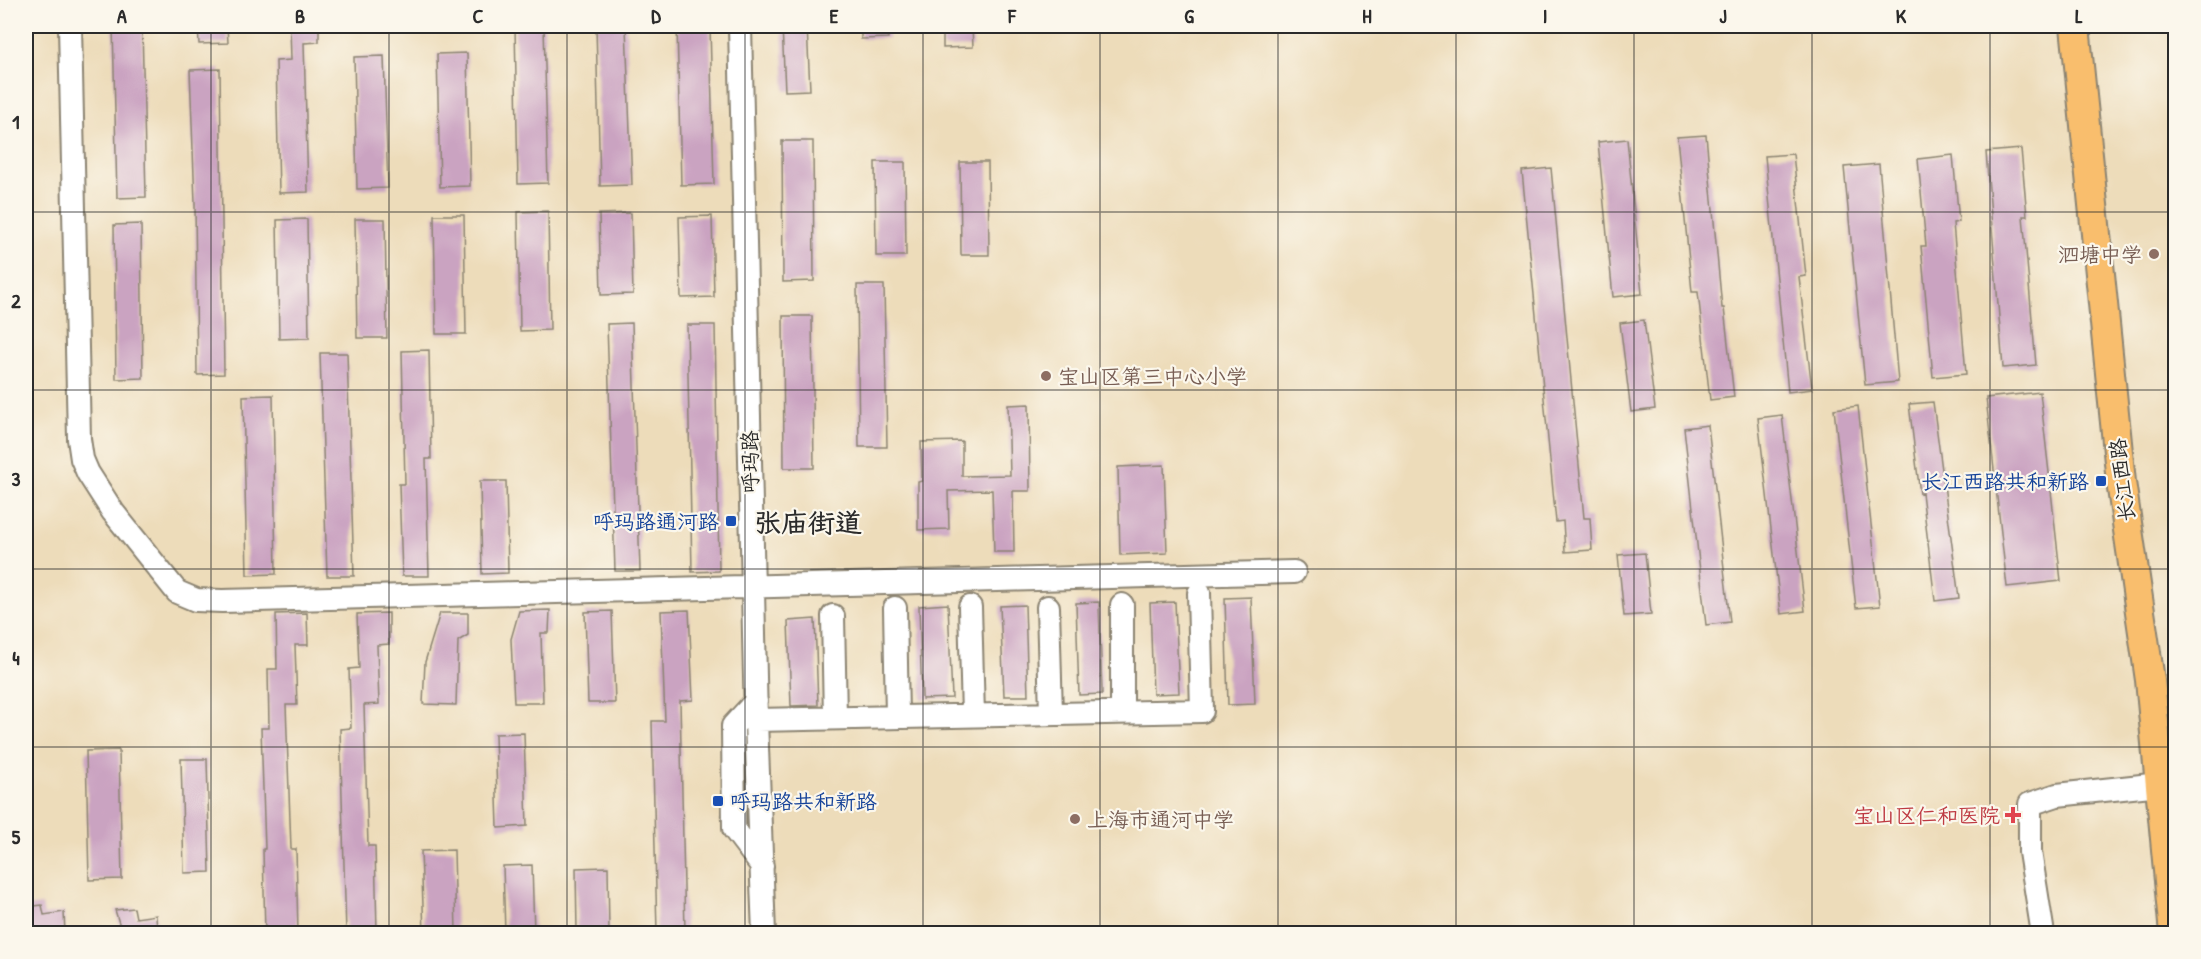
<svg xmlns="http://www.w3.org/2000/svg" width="2201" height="959" font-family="'Patrick Hand','LXGW WenKai TC',sans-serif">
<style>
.building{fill:#caa3c1}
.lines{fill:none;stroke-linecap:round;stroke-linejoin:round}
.minor-casing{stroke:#8c8472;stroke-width:26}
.major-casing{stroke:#8c8472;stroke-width:32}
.minor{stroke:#fff;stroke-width:22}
.major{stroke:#f9be6d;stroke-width:28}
.grid{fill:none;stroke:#2b2b2b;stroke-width:1.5;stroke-opacity:0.55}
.education-dot{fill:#8d6e63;stroke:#fbf7ec;stroke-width:2}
.transit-dot{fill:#1a4fb4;stroke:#fbf7ec;stroke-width:2}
.health-dot{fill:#e0444e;stroke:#fbf7ec;stroke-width:2}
.labels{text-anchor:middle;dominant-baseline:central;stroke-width:4.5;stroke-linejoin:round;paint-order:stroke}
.education-label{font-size:21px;fill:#785e54;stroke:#fbf7ec;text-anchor:start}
.street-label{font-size:21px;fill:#2b2b2b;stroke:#fbf7ec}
.transit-label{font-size:21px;fill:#164399;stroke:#fbf7ec;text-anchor:end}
.health-label{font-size:21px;fill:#be3a42;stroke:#fbf7ec;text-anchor:end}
.district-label{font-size:27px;font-weight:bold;fill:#2b2b2b;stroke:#fbf7ec}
.neatline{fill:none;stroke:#2b2b2b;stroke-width:2}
.grid-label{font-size:20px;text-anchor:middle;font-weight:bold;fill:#2b2b2b}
</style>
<rect width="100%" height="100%" fill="#fbf7ec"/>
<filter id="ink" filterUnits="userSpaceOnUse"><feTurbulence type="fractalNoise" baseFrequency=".0167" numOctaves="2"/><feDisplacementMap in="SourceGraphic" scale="12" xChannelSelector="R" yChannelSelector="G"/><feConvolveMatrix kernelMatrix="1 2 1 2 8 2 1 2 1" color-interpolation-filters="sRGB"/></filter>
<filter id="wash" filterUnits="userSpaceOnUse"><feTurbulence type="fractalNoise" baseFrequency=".008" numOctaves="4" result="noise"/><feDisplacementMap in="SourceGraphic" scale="24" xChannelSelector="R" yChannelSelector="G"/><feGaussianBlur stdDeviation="1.35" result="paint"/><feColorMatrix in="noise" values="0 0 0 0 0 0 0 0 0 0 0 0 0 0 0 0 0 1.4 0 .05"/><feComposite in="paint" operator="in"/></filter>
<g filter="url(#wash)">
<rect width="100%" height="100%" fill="#eddcba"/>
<g id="blocks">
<!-- building -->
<path class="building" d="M113 26H142L146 197 117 198Z
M198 26H227L228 43 199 44Z
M290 26H319V42L304 43 308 192 279 193 276 61 291 60Z
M515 26H544L548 183 518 184Z
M596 26H626L632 185 600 186Z
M677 26H710L714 184 681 185Z
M782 26H807L810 90 785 91Z
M861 26H888V38L861 39Z
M943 26H972L973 47 943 48Z
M467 53 470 186 440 187 437 54Z
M384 56 388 188 357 189 354 57Z
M220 69 224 374 197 375 195 203 190 70Z
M1706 135 1722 308H1724L1734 397 1710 400 1698 292H1692L1677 137Z
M1627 139 1642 294 1613 297 1598 142Z
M782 141H813L814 281 783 282Z
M2021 149 2027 216H2023L2036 365 2003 368 1986 152Z
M1793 154 1806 276 1799 277 1812 389 1788 392 1765 156Z
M1953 155 1959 222 1953 223 1966 374 1933 377 1921 246H1926L1918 159Z
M875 162H905L906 256H876Z
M960 162H988L989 255H961Z
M1879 164 1898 382 1865 385 1844 167Z
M1551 168 1584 518H1590L1592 550 1565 552 1563 521 1556 522 1522 171Z
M548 211 550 330 520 331 518 212Z
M631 213 633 294 601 295 599 214Z
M434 215H464L466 334H436Z
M712 216 714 297 681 298 679 217Z
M307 219 309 338 279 339 277 220Z
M355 219H385L387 338H357Z
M141 224 143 378 116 379 114 225Z
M857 285H884L887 447H859Z
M783 316H812L814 468H784Z
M1644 320 1655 409 1631 412 1620 323Z
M632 323 640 571H615L607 324Z
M687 325H715L719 571 692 572Z
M429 350 431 459H426L429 576H402L399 484H405L402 351Z
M320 353H347L354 576H327Z
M2040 392 2061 581 2007 587 1986 398Z
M273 395 276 574 247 575 243 396Z
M1933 402 1959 598 1935 601 1922 493 1920 494 1909 404Z
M1029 404 1030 491H1013L1014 552H994L992 490 948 491 949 529 918 530V482L922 481 921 442 962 441V476L1010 475 1008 405Z
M1858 406 1880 606 1856 608 1834 409Z
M1782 415 1805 611 1781 614 1758 418Z
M1708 425 1730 622 1706 625 1684 428Z
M1164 465 1167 553 1120 555 1118 467Z
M480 481H506L508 573 482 574Z
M1645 553 1651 614 1624 616 1618 555Z
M1251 597 1255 704 1228 705 1225 598Z
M1099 602 1102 694 1079 695 1076 603Z
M1175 602 1179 693 1153 694 1150 603Z
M948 604 952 698 922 699 919 606Z
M1025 605 1028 696H1004L1000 606Z
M550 610 549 633H541L543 703H514L511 639 519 611Z
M689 610 693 700 680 701 685 933H657L652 721H665L661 611Z
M612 611 615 703H588L585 612Z
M307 613 308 645H295L297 705H286L291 849H296L298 933H265L263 849H265L261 728H269L268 669H277L276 614Z
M389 613V644L377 645 379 704 364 705 368 846H375L377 933H346L340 729 351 728 349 669 359 668 357 614Z
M440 613H468V635L458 641 456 705 423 704 425 662Z
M815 619 818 705 791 706 788 621Z
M524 733 527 826 498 828 495 734Z
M119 750 122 879 89 880 86 751Z
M181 759H207L210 872 184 873Z
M454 850 456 933H424L421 851Z
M532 865 534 933H505L503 866Z
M608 867 609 933H577L576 868Z
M42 905 44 915 64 912 65 933H30L26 907Z
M134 908 136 918 156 915 157 933H122L115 910Z"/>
</g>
</g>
<g filter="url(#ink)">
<use href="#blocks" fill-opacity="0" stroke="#8c8472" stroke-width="1.5"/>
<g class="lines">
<defs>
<path id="minor" d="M70 26 79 439 82 459 88 473 113 512 177 592 196 600 222 601 1294 572
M740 26 756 720 764 934
M1122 605V712
M970 607 973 715
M1048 607 1051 714
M895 608 897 717
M833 616 835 718
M756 701 733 726 734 829 762 866
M756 720 1202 711 1199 593
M2043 934 2030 852V804L2057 795 2160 784"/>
<path id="major" d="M2075 26 2121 482 2150 680 2174 934"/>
</defs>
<!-- minor casing -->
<use href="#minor" class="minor-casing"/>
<!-- major casing -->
<use href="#major" class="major-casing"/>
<!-- minor -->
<use href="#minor" class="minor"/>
<!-- major -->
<use href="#major" class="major"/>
</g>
</g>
<!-- grid -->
<path class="grid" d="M211 26V934M389 26V934M567 26V934M745 26V934M923 26V934M1100 26V934M1278 26V934M1456 26V934M1634 26V934M1812 26V934M1990 26V934M26 212H2176M26 390H2176M26 569H2176M26 747H2176"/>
<!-- markers -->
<g class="education-dot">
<circle cx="2154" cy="254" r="6"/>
<circle cx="1046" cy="376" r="6"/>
<circle cx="1075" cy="819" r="6"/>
</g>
<g class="transit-dot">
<rect x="2095" y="475" width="12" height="12" rx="3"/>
<rect x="725" y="515" width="12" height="12" rx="3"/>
<rect x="712" y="795" width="12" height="12" rx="3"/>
</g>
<path class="health-dot" d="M2010 806h6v6h6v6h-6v6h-6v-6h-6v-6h6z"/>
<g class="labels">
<!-- education labels -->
<g class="education-label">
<text x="2142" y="254" text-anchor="end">泗塘中学</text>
<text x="1058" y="376">宝山区第三中心小学</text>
<text x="1087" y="819">上海市通河中学</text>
</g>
<!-- street labels -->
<g class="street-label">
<text transform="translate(750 462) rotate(-91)">呼玛路</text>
<text transform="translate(2122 480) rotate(-97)">长江西路</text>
</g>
<!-- transit labels -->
<g class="transit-label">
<text x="2089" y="481">长江西路共和新路</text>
<text x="719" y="521">呼玛路通河路</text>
<text x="730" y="801" text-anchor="start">呼玛路共和新路</text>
</g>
<!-- health labels -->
<g class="health-label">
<text x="2000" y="815">宝山区仁和医院</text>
</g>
<!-- district labels -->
<g class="district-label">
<text x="808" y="522">张庙街道</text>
</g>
</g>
<!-- margin -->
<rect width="2201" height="959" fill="none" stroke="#fbf7ec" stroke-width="66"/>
<rect x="33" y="33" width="2135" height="893" class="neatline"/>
<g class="grid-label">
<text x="122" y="23">A</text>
<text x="300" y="23">B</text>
<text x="478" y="23">C</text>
<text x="656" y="23">D</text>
<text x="834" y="23">E</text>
<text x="1012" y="23">F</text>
<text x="1189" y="23">G</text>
<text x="1367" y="23">H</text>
<text x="1545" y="23">I</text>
<text x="1723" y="23">J</text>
<text x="1901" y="23">K</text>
<text x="2079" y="23">L</text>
<text x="16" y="129">1</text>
<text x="16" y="308">2</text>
<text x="16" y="486">3</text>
<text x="16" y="665">4</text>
<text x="16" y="844">5</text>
</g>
</svg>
